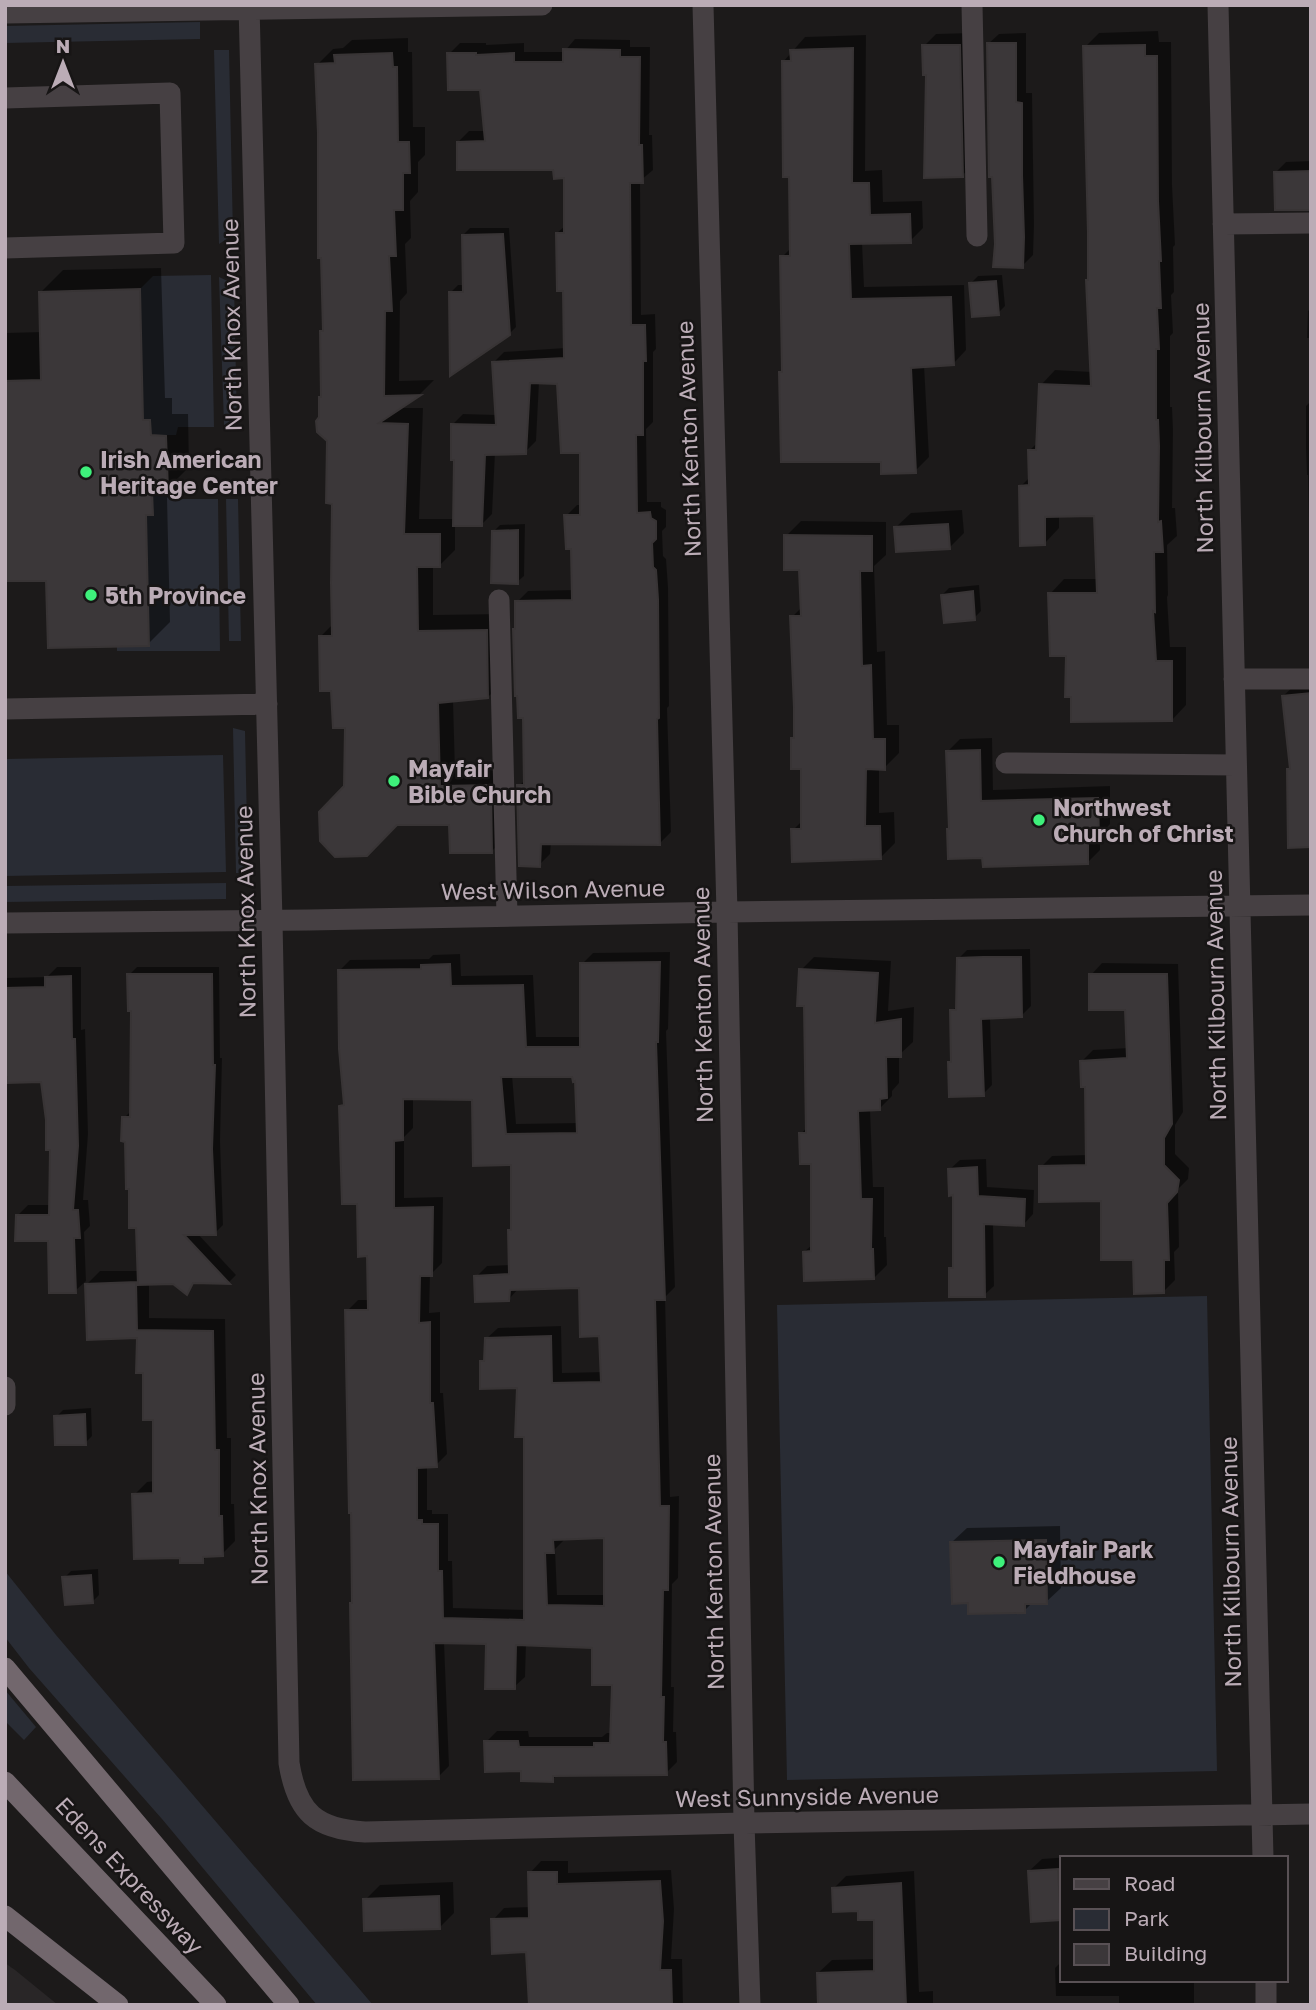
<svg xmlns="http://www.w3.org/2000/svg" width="1316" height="2010" font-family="'Golos Text',sans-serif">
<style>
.built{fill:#292627}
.green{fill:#292c34}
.shadow{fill:#0007;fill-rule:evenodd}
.building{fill:#3b3739;stroke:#383435;stroke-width:2;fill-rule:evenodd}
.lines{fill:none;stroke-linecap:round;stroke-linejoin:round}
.minor{stroke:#464043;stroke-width:21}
.highway{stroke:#72676d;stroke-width:21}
.poi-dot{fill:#3ef07b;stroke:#171515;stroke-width:2.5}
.labels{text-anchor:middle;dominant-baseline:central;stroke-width:5;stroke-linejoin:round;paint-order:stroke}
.street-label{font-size:23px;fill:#bbacb6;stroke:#171515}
.poi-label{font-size:23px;font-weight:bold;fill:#bbacb6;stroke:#171515;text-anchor:start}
</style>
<rect width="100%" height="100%" fill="#1c1a1a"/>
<!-- built -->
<path class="built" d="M5 1963 15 1970 58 2005H5Z"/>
<!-- green -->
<path class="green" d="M200 22V39L5 43V26Z
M214 50H229L233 235 219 244Z
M211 275 214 427H178L176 435H151L150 420H143L140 289 153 276Z
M219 277 234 284 237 425H224Z
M152 491H179L180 499H218L220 651H117V647L149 646 146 515H153Z
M238 499 241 641H229L226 499Z
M233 728 245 731 248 873H236Z
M223 755 226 872 5 876V759Z
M226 883V899L5 902V886Z
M1207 1296 1217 1771 787 1780 777 1305Z
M5 1571 56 1635 373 2005H317L162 1819 29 1668 5 1637Z
M5 1690 36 1727 24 1740 5 1721Z"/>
<!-- shadow -->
<path class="shadow" d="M1158 31 1159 42H1171L1172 185 1175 245 1173 247 1174 292 1171 295 1173 333 1170 336V407H1172L1173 430 1172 508H1175L1177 536 1167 545 1168 595 1167 597 1170 647H1186V705L1172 720 1068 654 1050 594 1064 579H1098L1096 514 1059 515V528L1045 543 1021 486 1030 477 1029 451 1038 442 1041 385 1055 370 1092 372 1085 47 1099 33Z
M971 33 974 163 962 176 928 74 924 46 936 34Z
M1026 33V93H1032L1034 225 1033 255 1022 266 988 44 999 34Z
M866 35 865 171 882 170 883 202 922 201 923 228 910 241 862 242 864 287 964 285 966 350 953 364 924 365 929 457 915 471 883 460 781 373 783 371 782 257 791 248 790 175 783 62 805 37Z
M408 38V52H412L413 127H425V155L418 162V192L410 201 411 238 405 244 407 293 400 301 399 381 434 380 420 394 399 408H423L419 519H455L456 458 452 425 463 414 497 415 493 363 504 352 565 348V289L557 233 566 225 565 176 555 168 458 142 469 131H486L482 88 449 54 460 43H486V45L524 43V52H564L575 39 630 40V47H650L649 135H652L653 170 640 181 641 315 655 314 656 349 653 352V422L646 429 647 502H661V507L666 510V527L662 531 663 556 666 559 668 587 669 706 667 708 671 832 660 843 551 842 550 854 539 865 519 786 526 779 525 716 517 628V602L528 591 574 590 573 547 566 516 577 505H582L581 451 559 382H539L536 441 525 452 495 453 492 514 481 525H455V550L439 566 433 565V615L502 614 504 681 488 697 453 700 455 771 506 770 507 835 492 851 451 824 346 786V726L333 690 320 637 333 624 334 502 329 440 320 417 322 396V331L325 328 317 65 333 49 343 48 352 40Z
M1311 161V208L1276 172 1286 162Z
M470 228H509L516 327 509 334 451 292 458 285H465L463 235Z
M161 268 165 398H172V414H188L189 467 174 482V492L167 498 170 622 148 644 48 579 5 580V333L42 332 41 292 63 270Z
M1002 275 1005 306 998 313 971 283 978 276Z
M1311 308V338H1307L1308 311Z
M1311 401V566H1310L1308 475H1307L1306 449V406Z
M962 510 964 533 949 548 896 527 911 513Z
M801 521 886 522V555L874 566 877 652 885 651 887 725H899V753L884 768H879V813L894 812 895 843 880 858 793 830 802 821 803 767 793 738 795 736 792 617 802 607 801 569 786 536Z
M525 524 524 576 517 582 493 532 500 525Z
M979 585 981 611 974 618 942 595 949 588Z
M1311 683V845L1289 769 1291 767 1283 696 1296 684Z
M992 738 993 790 1110 786V824L1100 835V850L1087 863 984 856 947 752 960 739Z
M1030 949 1031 1006 1022 1015 990 1017 992 1085 983 1094 949 1062 953 1059 952 1011 958 1005V959L967 950Z
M670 952 668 1029 666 1031 675 1287 665 1297 670 1497 679 1496 678 1578 672 1584 671 1687H674L673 1732H676L677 1762 666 1773 557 1775 552 1780 523 1769 486 1742 497 1731H528L529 1737H602L607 1733H612L613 1683 594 1646 526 1644 525 1677 514 1687 487 1643 444 1642 449 1766 438 1777 354 1602 347 1311 358 1300H369V1255L341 1106 345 1102 339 971 350 960 429 959 433 955 460 954 461 976 533 975 536 1037H581L582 964 593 953ZM512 1075H574L577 1080 578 1123 516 1124ZM413 1098 474 1099 513 1163 511 1265 487 1266 476 1277 509 1299 519 1288 581 1286 601 1334 603 1372 562 1373 561 1326 498 1328 487 1338 486 1357 481 1362 519 1386 526 1436V1610L453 1608 452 1561H448V1514H432V1510H427V1466L436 1465 447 1454 443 1393H440V1312L429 1313 430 1275 442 1263 443 1197 404 1198V1137L413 1128ZM605 1536V1595H557L555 1549 564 1540V1538Z
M814 957 891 961 888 1011 914 1007 913 1042 899 1055V1083L892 1091V1096L879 1109H870L873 1187H884V1237H886L887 1265 874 1278 804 1252 813 1244V1162L801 1134 808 1126 805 1004 801 970Z
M1102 963 1178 964 1183 1112 1175 1125V1154L1189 1168 1188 1179 1178 1189 1179 1247 1174 1252 1175 1280 1163 1292 1135 1258 1103 1200 1041 1167 1052 1156 1087 1155 1086 1085 1082 1061 1093 1050 1128 1048 1126 1008 1091 975Z
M57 967H81V1030L85 1029 88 1134 83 1200H88L90 1226 84 1232 86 1281 75 1291 50 1239 18 1215 28 1205H51V1148L43 1080 5 1081V978L47 977Z
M137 967H219L220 1058H222L220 1141 223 1225 215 1233H197L236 1275 229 1282 196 1281 186 1293 174 1282 149 1283V1318L225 1319 227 1438H231V1504H234L235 1541 222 1554 208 1555 202 1561 182 1556 134 1495 147 1482 155 1481V1419L139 1336 87 1284 100 1271H139L138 1226 131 1187 124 1118 132 1110 133 1010 129 975Z
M986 1159 987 1187 1034 1190 1033 1214 1024 1224 993 1223 994 1286 984 1295 950 1269 955 1264 954 1194 950 1169 960 1160Z
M91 1408 92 1436 85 1443 56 1417 63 1410Z
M1060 1526 1061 1588 1046 1602H1033L1024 1611 969 1602 952 1542 967 1528Z
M98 1569 99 1595 92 1602 64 1578 71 1571Z
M1070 1857 1062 1858V1918L1032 1920 1029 1871 1042 1859Z
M541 1861H568V1873L671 1870 674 1909 671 1959H682L683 2005H613V2003L531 2005 528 1950 493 1920 504 1908 531 1907 530 1873Z
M914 1871 919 1992 933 1991V2005H834L818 1973 832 1960 876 1959 875 1918 859 1909 833 1889 846 1876Z
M453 1882 454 1913 439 1928 365 1900 380 1885Z
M1062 1961V1980H1194V2005H1119V1996H1056L1055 1968Z"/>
<!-- building -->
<path class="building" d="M987 43H1016V102L1022 103V175L1024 237 1023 268 993 267 995 244 992 177H989Z
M922 45H960L963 177 924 178 926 75H923Z
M1145 45V56H1157L1158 201 1161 261H1159L1161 308H1157L1159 349H1156V420H1158L1159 446 1158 522 1161 521 1163 552H1154L1155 612 1153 611 1156 661H1172V721L1071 722V697H1065L1066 656H1050L1048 593H1097L1094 516 1045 517V545L1020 546 1019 486 1029 485 1028 450H1036L1039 384 1091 386 1086 280H1088V233L1083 46Z
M853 48 852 183H869L870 215 910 214 911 243 849 244 851 299 951 297 954 365 911 368 916 473 881 474V462H781L779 372H782L780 256H790L789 177H783L782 61H791L790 50Z
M563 49 620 50V57H640L639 145H642L643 183H630L631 325H645L646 361H643V435H636L637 513 650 512 651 518 656 521V539L652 543 653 567 656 570 658 599 659 718 657 719 660 845 541 844 540 867 519 866 517 785H524L523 718H518L517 696H515L513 629H515V601L572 600 571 549H566L564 515H580V453H561L557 384 530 383 526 454 485 455 482 526H453L454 460H451V424L496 425 492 362 564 358 563 291H557L556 233H564V178L554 179 553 170H457V142L485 141 480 90H448L447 53H476V55L514 53V62H563Z
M392 53 393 67H397L398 142H409L410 173H403V210H394L396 256H389L392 311H385L384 396 421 395 379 423 408 424 404 534H440V567H417L418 631 487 630 488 698 438 703 440 786 491 785 492 853H450L449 825H397L367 856 335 857 320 841 319 812 344 786 345 728H333L331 691H320L319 636H332L331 583 332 504 326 503 327 441 317 432 316 421 319 417V397H321L320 331H323L321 258H318V133L315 64 335 63 334 55Z
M1311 171V210H1275L1274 172Z
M503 234 510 335 450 376 449 292H463L462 235Z
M996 281 999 315 972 317 969 283Z
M140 289 143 420H150L151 435 166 436 167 462 168 491H152L153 515H146L149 646 48 648 46 581H5V381L41 380 39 292Z
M948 524 950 549 896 552 894 527Z
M518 530V584L491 583 492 531Z
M784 535 872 536V571H860L862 666 871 665 873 739H885V770L866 769 865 826H880L881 859 792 862 791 829H801V769H791V738H794V708L790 616H801L799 570H784Z
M973 591 975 620 944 623 941 595Z
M1311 693V847L1288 848 1287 769H1290L1282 696Z
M980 750 981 801 1098 798 1099 838 1088 839V864L983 867 982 858 948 859 947 829H949L946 751Z
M983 957H1021L1022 1017 981 1019 984 1096 949 1097 948 1062H951L950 1010H956L957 958Z
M660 962 658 1042H656L665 1300H655L660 1506H669L668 1590H663L661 1697H664L663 1742H666L667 1775 553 1776V1782L521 1781V1771L485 1772 484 1741H518L519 1747H594V1743H610L612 1685H592V1648L516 1645 515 1689H485L486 1644 434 1643 439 1779 353 1780 350 1603H352L351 1513H349L345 1310H368L367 1256 358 1257 357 1204H342L339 1106 344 1105 339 1049 338 970 421 969V965L450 964 451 986 523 985 526 1047H580V963ZM501 1077H572L573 1082 575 1081 577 1133 506 1134ZM403 1099 472 1100 473 1166 511 1165V1230H508L509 1274 474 1276 475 1302 509 1301 510 1290 579 1288 580 1337 599 1336 601 1382 552 1383 551 1336 485 1338 484 1361H480V1389L517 1388 515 1437H524V1620L443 1618 442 1571H438V1524H422V1520H417V1468L437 1467 433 1403H430V1322L419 1323 420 1276H432L433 1207 394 1208V1141L403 1140ZM604 1538V1606L547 1605 545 1553H554L553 1540Z
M799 969 878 973 875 1023 901 1019V1057H886L887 1098 880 1099V1110L858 1111 861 1199H872L871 1249H873L874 1279 804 1281 803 1252 811 1251V1164H800L799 1133H806L804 1006H797Z
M127 974H212L213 1065H215L212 1149 216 1235H184L230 1284 193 1283 187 1295 173 1284 138 1285 136 1228H129V1189H126L125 1142 121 1141 122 1117H130L131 1011H128Z
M1089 974H1167L1172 1124 1164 1138V1165L1179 1180 1177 1192 1167 1203 1169 1260H1164V1293L1134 1294 1133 1260H1101V1201L1039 1202V1166L1086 1165 1085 1087H1081L1080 1061 1127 1058 1125 1010H1089Z
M71 976 72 1039H75L78 1146 73 1210H78L80 1238H74L76 1293H49L48 1241H15L16 1215H49L50 1150H46V1120L41 1082 7 1083V1077H5V988L45 987V977Z
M977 1167 978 1196 1025 1199 1024 1226 984 1224 985 1297H949V1268H953V1195L949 1196 948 1169Z
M136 1282 137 1330 213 1331 215 1450H219V1516H222L223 1556 203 1557V1563H180V1558L134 1559 132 1494 153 1493V1420H143V1373H136L137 1338 87 1340 85 1284Z
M85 1414 86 1445H55L54 1416Z
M1046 1540 1047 1604H1025V1613L968 1614V1603L952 1604 950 1542Z
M91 1575 93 1603 65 1605 62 1577Z
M1058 1869 1061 1920 1031 1922 1028 1871Z
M528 1872H557V1884L660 1881 663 1921 660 1970H671L672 2004 529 2005 526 1952 492 1954 491 1919 529 1918Z
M901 1883 906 2005H818L817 1973 874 1971V1920H858V1911L833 1912 832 1888Z
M439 1896 440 1929 364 1931 363 1899Z"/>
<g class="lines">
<!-- minor -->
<path class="minor" d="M249 5 272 921 289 1763C297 1813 316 1829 365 1832L744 1823 1311 1814
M703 5 727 912 744 1823 750 2005
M972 5 977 236
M1218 5 1263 1858
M5 13 542 5
M5 98 170 93 174 243 5 248
M1223 224 1311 223
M499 600 507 916
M1234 679H1311
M5 709 267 704
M1006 763 1236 765
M5 923 309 920 727 912 1311 905
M5 1387V1405
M1266 1980V2005"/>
<!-- highway -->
<path class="highway" d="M5 1668 289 2005
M5 1782 216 2005
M5 1916 118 2005"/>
</g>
<!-- markers -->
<g class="poi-dot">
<circle cx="86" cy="472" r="7"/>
<circle cx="91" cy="595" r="7"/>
<circle cx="394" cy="781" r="7"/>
<circle cx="1039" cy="820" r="7"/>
<circle cx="999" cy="1562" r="7"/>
</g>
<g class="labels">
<!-- street labels -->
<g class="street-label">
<text transform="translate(231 325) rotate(-91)">North Knox Avenue</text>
<text transform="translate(1202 428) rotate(-91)">North Kilbourn Avenue</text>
<text transform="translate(688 439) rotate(-92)">North Kenton Avenue</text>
<text transform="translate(553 889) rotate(-1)">West Wilson Avenue</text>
<text transform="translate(245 912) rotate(-91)">North Knox Avenue</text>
<text transform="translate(1215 995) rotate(-91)">North Kilbourn Avenue</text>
<text transform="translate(702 1005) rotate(-91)">North Kenton Avenue</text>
<text transform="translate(257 1479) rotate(-91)">North Knox Avenue</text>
<text transform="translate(1230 1562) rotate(-91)">North Kilbourn Avenue</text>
<text transform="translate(713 1572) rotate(-91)">North Kenton Avenue</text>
<text transform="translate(807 1796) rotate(-1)">West Sunnyside Avenue</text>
<text transform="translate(130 1875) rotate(47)">Edens Expressway</text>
</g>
<!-- poi labels -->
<g class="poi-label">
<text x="100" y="459">Irish American<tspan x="100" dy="26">Heritage Center</tspan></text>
<text x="105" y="595">5th Province</text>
<text x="408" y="768">Mayfair<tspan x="408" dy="26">Bible Church</tspan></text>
<text x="1053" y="807">Northwest<tspan x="1053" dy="26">Church of Christ</tspan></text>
<text x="1013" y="1549">Mayfair Park<tspan x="1013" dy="26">Fieldhouse</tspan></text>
</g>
</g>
<!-- border -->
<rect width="1316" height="2010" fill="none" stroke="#bbacb6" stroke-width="14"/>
<!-- legend -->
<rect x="1060" y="1856" width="228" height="126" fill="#171515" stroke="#595155" stroke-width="2"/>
<rect x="1074" y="1879" width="35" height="10" fill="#464043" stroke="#595155" stroke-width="2"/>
<text x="1124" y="1891" font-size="21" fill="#bbacb6">Road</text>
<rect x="1074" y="1909" width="35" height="21" fill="#292c34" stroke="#595155" stroke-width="2"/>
<text x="1124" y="1926" font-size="21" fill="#bbacb6">Park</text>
<rect x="1074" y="1944" width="35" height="21" fill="#3b3739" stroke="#595155" stroke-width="2"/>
<text x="1124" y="1961" font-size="21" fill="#bbacb6">Building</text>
<!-- north arrow -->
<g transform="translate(63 63)" stroke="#171515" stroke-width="5" paint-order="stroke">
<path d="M0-5L12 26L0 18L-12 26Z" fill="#bbacb6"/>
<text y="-10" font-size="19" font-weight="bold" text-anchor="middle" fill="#bbacb6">N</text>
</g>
</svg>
